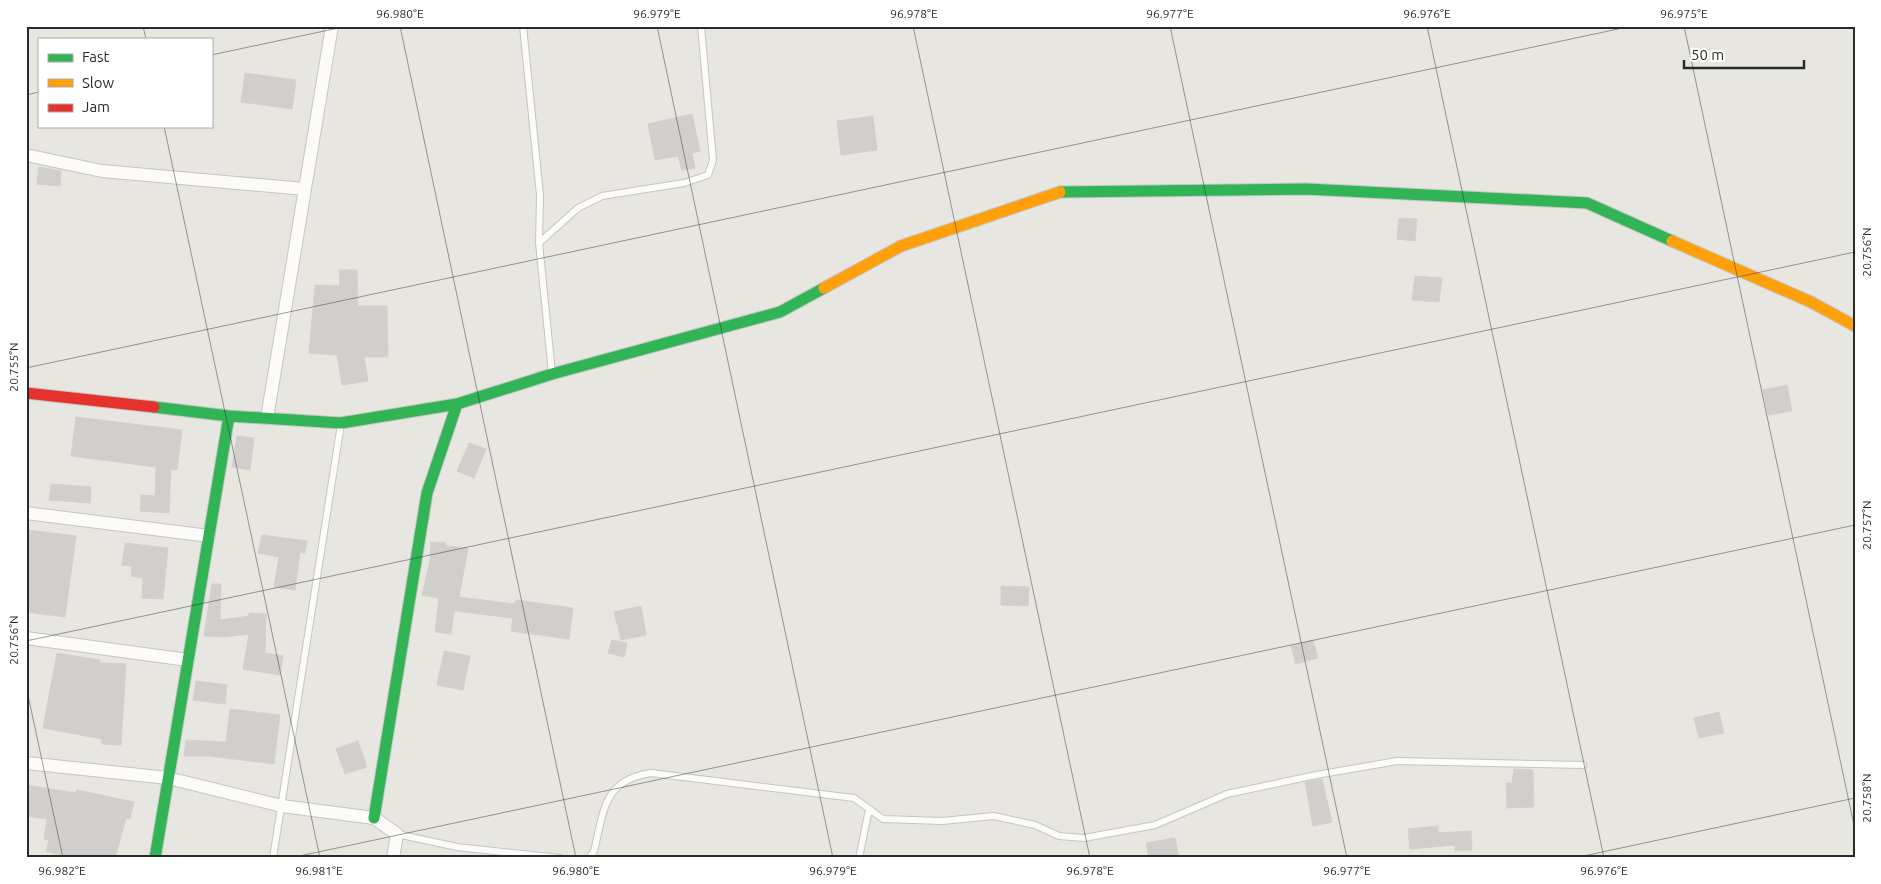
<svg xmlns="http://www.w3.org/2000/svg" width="1881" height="884" font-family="Ubuntu,sans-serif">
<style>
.building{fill:#d1cfcb;stroke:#d3d1cc}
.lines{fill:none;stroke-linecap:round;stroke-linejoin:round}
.lane-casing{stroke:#c5c5c5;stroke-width:8}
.street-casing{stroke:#c5c5c5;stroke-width:14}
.fast-casing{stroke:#c5c5c5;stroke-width:13}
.slow-casing{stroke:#c5c5c5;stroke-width:13}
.jam-casing{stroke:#c5c5c5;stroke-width:13}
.lane{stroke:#fcfbfa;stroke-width:6}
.street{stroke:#fcfbfa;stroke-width:12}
.fast{stroke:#30b455;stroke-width:11}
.slow{stroke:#ff9f0a;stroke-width:11}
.jam{stroke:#e5322d;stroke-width:11}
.ticks{fill:none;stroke:#2a2a2a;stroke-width:1;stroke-opacity:0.45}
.neatline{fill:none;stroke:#2a2a2a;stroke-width:2}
.ticks-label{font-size:12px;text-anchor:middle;fill:#2a2a2a}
</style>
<rect width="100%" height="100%" fill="#e8e6e0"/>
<!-- building -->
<path class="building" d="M245 73 296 80 292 109 241 102Z
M692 114 700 151 692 153 695 168 682 170 678 156 655 160 648 124Z
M873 116 877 150 841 155 837 121Z
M39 167 61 171 60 186 37 184Z
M1399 218 1417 219 1415 241 1397 239Z
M339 270H357L358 306H387L388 357H364L368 381 342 385 337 355 309 353 315 285 340 286Z
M1415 276 1442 278 1439 302 1412 300Z
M1787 385 1792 411 1768 415 1763 390Z
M76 417 182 430 177 470 171 469 169 513 140 511 141 495 155 496 156 467 71 456Z
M237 436 254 438 250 470 232 467Z
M469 443 486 449 474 478 457 471Z
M51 484 91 487 90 503 49 500Z
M27 530 76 536 65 617 26 612Z
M262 535 307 541 305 553 300 552 295 590 274 587 279 557 258 553Z
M431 542 446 543V546L468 548 459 597 515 604 516 600 573 608 569 639 511 631 513 618 454 611 451 634 435 632 439 598 422 595 430 561Z
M125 543 168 548 163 599 142 598 143 578 131 576 132 566 122 565Z
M212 584H221L220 620 249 616V613L266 614 265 653 283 656 280 675 243 669 249 634 225 637 204 636Z
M1001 586 1029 587 1028 606 1001 605Z
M641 606 646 635 621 640 614 612Z
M612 640 627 643 624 657 608 653Z
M1313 640 1318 658 1296 664 1291 646Z
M444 651 470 656 463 690 437 685Z
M57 653 100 660V663L126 664 121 745 102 744V739L43 728Z
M196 681 227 685 225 704 193 700Z
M230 709 280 715 274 764 209 756H184L186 740 226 742Z
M1719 712 1724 733 1699 738 1694 718Z
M358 741 367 767 345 774 336 749Z
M1514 769 1533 770 1534 807 1507 808 1506 783H1512Z
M1322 779 1332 822 1313 826 1305 782Z
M26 785 76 793 77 790 134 802 130 819 126 818 115 858H69L46 851 49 840 44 839 47 819 26 816Z
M1438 826V833L1471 831 1472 850 1455 851V845L1410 849 1408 829Z
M1175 838 1179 858H1149L1146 843Z"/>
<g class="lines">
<defs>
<path id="lane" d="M523 26 540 195 539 243 552 373
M539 243 578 208 602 196 684 183 708 175 713 160 701 26
M397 834 457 847 560 858
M273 858 341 424
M589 858 594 851C604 811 603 780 651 773L854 798 883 819 942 821 994 816 1035 825 1059 836 1084 838 1155 825 1227 794 1316 775 1397 761 1583 765
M859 858 869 809"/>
<path id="street" d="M26 155 102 171 305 189
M267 418 332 26
M26 513 209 536
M26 638 188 660
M26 763 168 778 282 806 374 818 397 834 393 858"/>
<path id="fast" d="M1060 192 1306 189 1587 203 1672 241
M154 407 229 416 341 423 457 404 552 374 780 312 824 288
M374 818 427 493 457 404
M155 858 229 416"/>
<path id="slow" d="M1672 241 1811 302 1855 326
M824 288 901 246 1060 192"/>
<path id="jam" d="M26 393 154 407"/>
</defs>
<!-- lane casing -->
<use href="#lane" class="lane-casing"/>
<!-- street casing -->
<use href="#street" class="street-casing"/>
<!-- fast casing -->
<use href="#fast" class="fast-casing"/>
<!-- slow casing -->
<use href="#slow" class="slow-casing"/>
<!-- jam casing -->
<use href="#jam" class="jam-casing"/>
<!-- lane -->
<use href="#lane" class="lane"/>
<!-- street -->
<use href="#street" class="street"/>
<!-- fast -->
<use href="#fast" class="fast"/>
<!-- slow -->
<use href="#slow" class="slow"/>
<!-- jam -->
<use href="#jam" class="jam"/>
</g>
<!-- ticks -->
<path class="ticks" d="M143 26 146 39M400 26 576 858M657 26 833 858M913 26 1090 858M1170 26 1347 858M1427 26 1604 858M1684 26 1855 830M211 55 348 26M26 95 39 92M164 126 320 858M26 368 1632 26M26 641 1855 252M26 686 63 858M290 858 1855 525M1574 858 1855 798"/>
<!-- border -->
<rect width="1881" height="884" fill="none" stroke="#ffffff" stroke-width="55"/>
<!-- legend -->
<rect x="38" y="38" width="175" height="90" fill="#ffffff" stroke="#aaaaaa"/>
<rect x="48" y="54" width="25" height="8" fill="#30b455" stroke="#aaaaaa"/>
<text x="82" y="62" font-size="15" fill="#2a2a2a">Fast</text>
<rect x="48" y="79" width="25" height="8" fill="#ff9f0a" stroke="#aaaaaa"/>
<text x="82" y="88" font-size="15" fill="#2a2a2a">Slow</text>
<rect x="48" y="104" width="25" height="8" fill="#e5322d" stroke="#aaaaaa"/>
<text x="82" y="112" font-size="15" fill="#2a2a2a">Jam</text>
<!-- scale -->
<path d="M1684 60v8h120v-8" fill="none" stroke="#2a2a2a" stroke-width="2.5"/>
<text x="1691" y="60" font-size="15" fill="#2a2a2a" stroke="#ffffff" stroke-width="4" paint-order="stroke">50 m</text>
<rect x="28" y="28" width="1826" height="828" class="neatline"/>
<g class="ticks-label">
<text x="400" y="18">96.980°E</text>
<text x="657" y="18">96.979°E</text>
<text x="914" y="18">96.978°E</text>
<text x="1170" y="18">96.977°E</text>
<text x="1427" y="18">96.976°E</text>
<text x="1684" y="18">96.975°E</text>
<text transform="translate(1867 252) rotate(-90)" y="4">20.756°N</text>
<text transform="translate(14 367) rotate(-90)" y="4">20.755°N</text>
<text transform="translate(1867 525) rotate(-90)" y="4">20.757°N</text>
<text transform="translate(14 640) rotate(-90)" y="4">20.756°N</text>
<text transform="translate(1867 798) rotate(-90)" y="4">20.758°N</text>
<text x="62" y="875">96.982°E</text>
<text x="319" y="875">96.981°E</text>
<text x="576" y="875">96.980°E</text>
<text x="833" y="875">96.979°E</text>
<text x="1090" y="875">96.978°E</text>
<text x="1347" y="875">96.977°E</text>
<text x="1604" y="875">96.976°E</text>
</g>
</svg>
